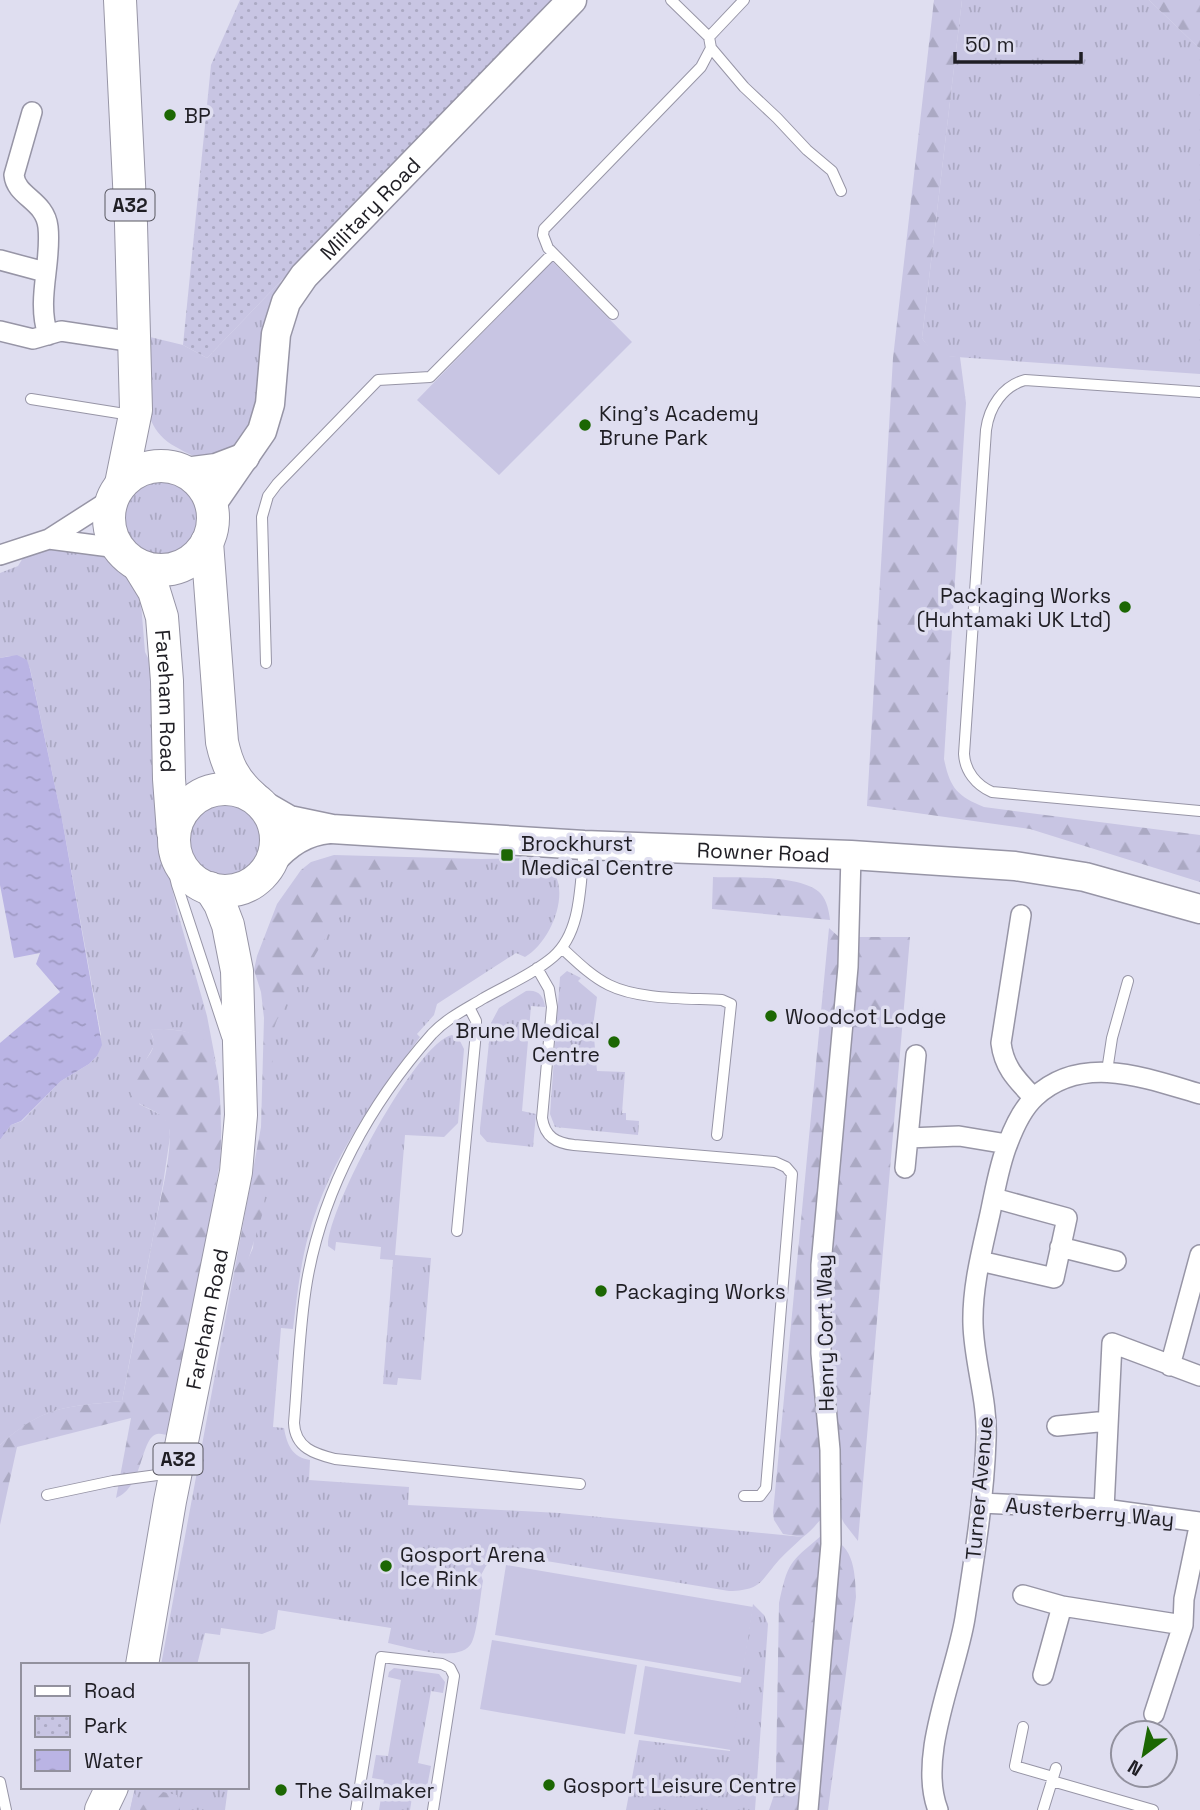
<svg xmlns="http://www.w3.org/2000/svg" width="1200" height="1810" font-family="'Space Grotesk',sans-serif">
<style>
.grass{fill:url(#grass-tufts)}
.forest{fill:url(#forest-firs)}
.park{fill:url(#park-dots)}
.pitch{fill:#c8c5e3}
.water{fill:url(#water-ripples)}
.lines{fill:none;stroke-linecap:round;stroke-linejoin:round}
.lane-casing{stroke:#9795a6;stroke-width:12}
.street-casing{stroke:#9795a6;stroke-width:22}
.secondary-casing{stroke:#9795a6;stroke-width:31}
.primary-casing{stroke:#9795a6;stroke-width:34}
.lane{stroke:#fff;stroke-width:10}
.street{stroke:#fff;stroke-width:19}
.secondary{stroke:#fff;stroke-width:28}
.primary{stroke:#fff;stroke-width:32}
.poi-dot{fill:#1c6703;stroke:#dfdef0;stroke-width:2.5}
.labels{text-anchor:middle;dominant-baseline:central;stroke-width:7;stroke-linejoin:round;paint-order:stroke}
.shield{fill:#dfdef0;stroke:#595861;stroke-width:2}
.shield-label{font-size:19px;font-weight:bold;fill:#1f1e24}
.poi-label{font-size:21px;fill:#1f1e24;stroke:#dfdef0;text-anchor:start}
.street-label{font-size:21px;fill:#1f1e24;stroke:#dfdef0}
</style>
<defs>
<pattern id="grass-tufts" width="24" height="20" patternUnits="userSpaceOnUse" patternTransform="scale(1.75)"><rect width="24" height="20" fill="#c8c5e3"/><path d="M3 7l-1-3M5 7V3M7 7l1-3M15 17l-1-3M17 17v-4M19 17l1-3" fill="none" stroke="#aba9c3"/></pattern>
<pattern id="forest-firs" width="22" height="20" patternUnits="userSpaceOnUse" patternTransform="scale(1.75)"><rect width="22" height="20" fill="#c8c5e3"/><path d="M5 1l3.5 6h-7zM16 11l3.5 6h-7z" fill="#aba9c3"/></pattern>
<pattern id="park-dots" width="8" height="8" patternUnits="userSpaceOnUse" patternTransform="scale(1.75)"><rect width="8" height="8" fill="#c8c5e3"/><path d="M2 2h.1M6 6h.1" fill="none" stroke="#aba9c3" stroke-width="1.8" stroke-linecap="round"/></pattern>
<pattern id="water-ripples" width="26" height="14" patternUnits="userSpaceOnUse" patternTransform="scale(1.75)"><rect width="26" height="14" fill="#bab4e4"/><path d="M2 4q2-2 4 0t4 0M15 11q2-2 4 0t4 0" fill="none" stroke="#9f9ac3"/></pattern>
</defs>
<rect width="100%" height="100%" fill="#dfdef0"/>
<!-- grass -->
<path class="grass" d="M962 0H1149L1200 49V374L942 356 931 351 922 338Z
M281 281 276 296 261 407 234 451C224 453 212 457 201 457 193 457 183 451 176 447 134 424 146 376 150 337L183 345 207 358Z
M124 519a37 37 0 1 1 74 0a37 37 0 1 1-74 0Z
M54 549 101 555 123 569 140 591 145 652 157 676 164 853 177 910 207 1016 216 1063C206 1030 180 1028 150 1030L155 1044 146 1060 139 1104 163 1116 169 1125 170 1137 163 1184 122 1401C66 1407 45 1405 0 1445V1140L11 1125 22 1121 61 1081 89 1064 97 1056 101 1035 62 819 30 668C21 655 16 654 0 658V573L18 566 26 553Z
M184 840a38 38 0 1 1 76 0a38 38 0 1 1-76 0Z
M529 858C581 865 557 939 525 957L516 953 437 1004 434 1015 417 1034 420 1037C375 1098 330 1159 309 1233 300 1265 297 1297 293 1329L281 1328 273 1427 284 1428C287 1445 292 1457 310 1460L309 1480 409 1487 408 1505 559 1513 803 1537C795 1545 786 1552 779 1560 760 1582 761 1590 729 1591L498 1553 491 1557 481 1575 483 1581C480 1596 478 1629 472 1642 461 1665 409 1647 388 1643L391 1628 278 1610 275 1629 262 1634 221 1628 220 1635 205 1633 197 1665H161L229 1300 253 1248 271 1020 336 914 382 872 481 859Z
M567 971 581 978 578 981 597 997 593 1026 597 1071 625 1072 622 1113H626V1120L639 1121 638 1135 555 1127 550 1114 559 991 560 977Z
M526 991C538 989 544 996 545 1007L531 1006 522 1111 536 1114 533 1147 487 1142 480 1134V1128L491 1023 499 1008Z
M452 1035 460 1041 464 1049 458 1123 444 1137 405 1135 395 1255 431 1258 421 1380 398 1378 397 1385 383 1384 393 1260 380 1259 381 1247 336 1242 335 1251 328 1246C327 1209 417 1041 452 1035Z
M753 1604 764 1615 768 1624 755 1810H626L639 1740 730 1751Z
M394 1668 439 1674 445 1682 443 1693 431 1691 418 1763 431 1766 427 1787 414 1785 410 1810H379L384 1780 372 1778 376 1755 388 1756 401 1680 388 1677 389 1672Z
M135 1787H228L225 1810H130Z"/>
<!-- forest -->
<path class="forest" d="M934 0H962L922 338C933 354 941 356 960 357L966 403 944 759C950 788 957 796 984 807L1200 835V882L1030 829 867 806 893 358Z
M1149 0H1200V49Z
M334 855 481 859 476 868 470 870 395 874 380 880 339 918 330 930 277 1020 274 1028 268 1171 263 1212 241 1283 229 1300 261 1127 264 1018 261 992 254 970 257 956 277 904 301 870 311 862Z
M713 877C739 878 803 874 821 894 827 901 829 911 830 920L712 909Z
M829 928 839 937H910L858 1541 844 1523 836 1507C822 1514 816 1528 803 1537L783 1534 774 1520 773 1513Z
M164 1029C177 1030 194 1031 205 1040 223 1055 222 1138 220 1162L179 1394 168 1435C165 1435 161 1433 157 1434 140 1438 144 1487 116 1498L131 1418 17 1447 0 1525V1445C44 1405 66 1407 122 1401 133 1344 144 1288 154 1231 160 1200 169 1167 170 1136 170 1103 128 1113 130 1086 132 1065 166 1053 149 1030Z
M821 1536C854 1540 855 1570 856 1597L828 1810H769L775 1792 776 1772 779 1603C788 1562 789 1563 821 1536Z
M163 1792 177 1795 180 1810H130L134 1793 144 1805 149 1807Z"/>
<!-- park -->
<path class="park" d="M240 0H551L207 358 183 345 211 65Z"/>
<!-- pitch -->
<path class="pitch" d="M552 261 632 342 499 475 417 400Z
M506 1565 753 1607 742 1677 495 1635Z
M492 1640 637 1665 625 1734 480 1709Z
M645 1666 742 1683 731 1750 634 1734Z"/>
<!-- water -->
<path class="water" d="M17 655 27 660 30 669 62 819 102 1045 97 1056 89 1064 61 1081 21 1121 11 1125 0 1140V1043L60 992 36 964 40 953 14 958 0 885V658Z"/>
<g class="lines">
<defs>
<path id="lane" d="M671 0 709 37
M711 48 744 87 777 118 807 150 832 171 841 191
M613 314 548 248 543 235 544 229 701 67 711 48 709 37 744 0
M1200 392 1025 380C1003 386 989 407 986 430L964 754C965 771 976 785 992 792L1200 811
M31 399 131 415
M266 663 262 517 268 496 277 484 378 380 430 377 553 253
M169 834 170 856 177 885 227 1037
M562 948C576 961 591 976 609 985 639 1000 688 998 722 1000L731 1004 717 1135
M537 968 549 989 552 1007 542 1118C545 1137 556 1143 574 1145L775 1162 786 1167 792 1174 766 1488 760 1496H744
M1107 1071 1112 1038 1128 981
M457 1231 476 1032V1021L469 1007
M580 1484 335 1459C315 1454 295 1448 294 1423 298 1376 299 1328 307 1281 323 1188 370 1104 432 1034 447 1018 466 1009 484 998 507 985 533 974 553 957 582 932 580 884 584 848
M47 1495 113 1481 172 1473
M1023 1727 1015 1766 1053 1777
M1052 1781 1153 1810
M0 1782 6 1810
M356 1810 381 1657 442 1664 450 1668 454 1676 433 1810
M1043 1810 1056 1768"/>
<path id="street" d="M32 112 14 175C16 197 45 200 48 227 52 263 36 299 48 335
M0 260 45 272
M0 331 33 339 61 331 134 342
M49 539 118 548
M0 555 49 539 113 498
M1021 915 1001 1043C1004 1068 1017 1080 1034 1098
M908 1138 959 1136 1007 1144
M905 1168 916 1055
M1060 1247 1116 1261
M980 1261 1054 1278 1067 1218 994 1198
M1170 1366 1200 1255
M1057 1426 1108 1421
M981 1503 1104 1509 1200 1522
M1104 1509 1112 1343 1200 1376
M1023 1595 1062 1606 1183 1625
M1043 1675 1062 1606
M1154 1714 1183 1625 1184 1599 1200 1522
M808 1810 831 1544 830 1450 821 1353V1265L848 967 851 855
M938 1810C917 1756 956 1674 965 1618 974 1560 984 1499 986 1440 988 1400 974 1363 973 1324 972 1287 982 1250 990 1214 995 1191 999 1165 1008 1143 1014 1127 1022 1109 1035 1097 1082 1053 1146 1078 1200 1094"/>
<g id="secondary">
<path d="M185 472 216 468 245 457"/>
<path id="s1" d="M211 505 262 431 270 404 276 334 286 302 304 276 572 0"/>
<path id="s2" d="M263 805 289 820 332 829 584 845 851 855 1015 866 1085 877 1200 909"/>
<path d="M271 862C286 844 306 831 329 829"/>
</g>
<g id="primary">
<path d="M120 0 131 224 136 410 121 484"/>
<circle cx="161" cy="518" r="52"/>
<path d="M207 542 222 742C227 765 234 780 252 796"/>
<path id="s3" d="M138 565 154 591 162 617 167 681 169 779 173 832"/>
<circle cx="225" cy="840" r="51"/>
<path id="s4" d="M142 1665 170 1501 236 1172 241 1115 237 971 228 925 220 904 210 888"/>
<path d="M101 1810 112 1787"/>
</g>
</defs>
<!-- lane casing -->
<use href="#lane" class="lane-casing"/>
<!-- street casing -->
<use href="#street" class="street-casing"/>
<!-- secondary casing -->
<use href="#secondary" class="secondary-casing"/>
<!-- primary casing -->
<use href="#primary" class="primary-casing"/>
<!-- lane -->
<use href="#lane" class="lane"/>
<!-- street -->
<use href="#street" class="street"/>
<!-- secondary -->
<use href="#secondary" class="secondary"/>
<!-- primary -->
<use href="#primary" class="primary"/>
</g>
<!-- markers -->
<g class="poi-dot">
<circle cx="170" cy="115" r="7"/>
<circle cx="585" cy="425" r="7"/>
<circle cx="1125" cy="607" r="7"/>
<rect x="500" y="848" width="14" height="14" rx="3.5"/>
<circle cx="771" cy="1016" r="7"/>
<circle cx="614" cy="1042" r="7"/>
<circle cx="601" cy="1291" r="7"/>
<circle cx="386" cy="1566" r="7"/>
<circle cx="549" cy="1785" r="7"/>
<circle cx="281" cy="1790" r="7"/>
</g>
<g class="labels">
<!-- shield labels -->
<g class="shield">
<rect x="105.5" y="189.5" width="49" height="31" rx="5"/>
<rect x="153.5" y="1443.5" width="49" height="31" rx="5"/>
</g>
<g class="shield-label">
<text x="130" y="205">A32</text>
<text x="178" y="1459">A32</text>
</g>
<!-- poi labels -->
<g class="poi-label">
<text x="184" y="115">BP</text>
<text x="599" y="413">King's Academy<tspan x="599" dy="24">Brune Park</tspan></text>
<text x="1111" y="595" text-anchor="end">Packaging Works<tspan x="1111" dy="24">(Huhtamaki UK Ltd)</tspan></text>
<text x="521" y="843">Brockhurst<tspan x="521" dy="24">Medical Centre</tspan></text>
<text x="785" y="1016">Woodcot Lodge</text>
<text x="600" y="1030" text-anchor="end">Brune Medical<tspan x="600" dy="24">Centre</tspan></text>
<text x="615" y="1291">Packaging Works</text>
<text x="400" y="1554">Gosport Arena<tspan x="400" dy="24">Ice Rink</tspan></text>
<text x="563" y="1785">Gosport Leisure Centre</text>
<text x="295" y="1790">The Sailmaker</text>
</g>
<!-- street labels -->
<g class="street-label">
<text stroke="none"><textPath href="#s1" startOffset="348">Military Road</textPath></text>
<text stroke="none"><textPath href="#s3" startOffset="142">Fareham Road</textPath></text>
<text stroke="none"><textPath href="#s2" startOffset="506">Rowner Road</textPath></text>
<text stroke="none"><textPath href="#s4" startOffset="352">Fareham Road</textPath></text>
<text transform="translate(825 1333) rotate(-91)">Henry Cort Way</text>
<text transform="translate(979 1488) rotate(-85)">Turner Avenue</text>
<text transform="translate(1090 1512) rotate(5)">Austerberry Way</text>
</g>
</g>
<!-- legend -->
<rect x="21" y="1663" width="228" height="126" fill="#dfdef0" stroke="#92919e" stroke-width="2"/>
<rect x="35" y="1686" width="35" height="10" fill="#ffffff" stroke="#92919e" stroke-width="2"/>
<text x="84" y="1698" font-size="21" fill="#1f1e24">Road</text>
<rect x="35" y="1716" width="35" height="21" fill="url(#park-dots)" stroke="#92919e" stroke-width="2"/>
<text x="84" y="1733" font-size="21" fill="#1f1e24">Park</text>
<rect x="35" y="1750" width="35" height="21" fill="url(#water-ripples)" stroke="#92919e" stroke-width="2"/>
<text x="84" y="1768" font-size="21" fill="#1f1e24">Water</text>
<!-- north arrow -->
<g transform="translate(1144 1754) rotate(212)"><circle r="33" fill="#dfdef0" stroke="#92919e" stroke-width="2"/>
<path d="M0-5L12 26L0 18L-12 26Z" fill="#1c6703"/>
<text y="-10" font-size="19" font-weight="bold" text-anchor="middle" fill="#1f1e24">N</text>
</g>
<!-- scale -->
<path d="M955 52v10h126v-10" fill="none" stroke="#1f1e24" stroke-width="3.5"/>
<text x="965" y="52" font-size="21" fill="#1f1e24" stroke="#dfdef0" stroke-width="5" paint-order="stroke">50 m</text>
</svg>
